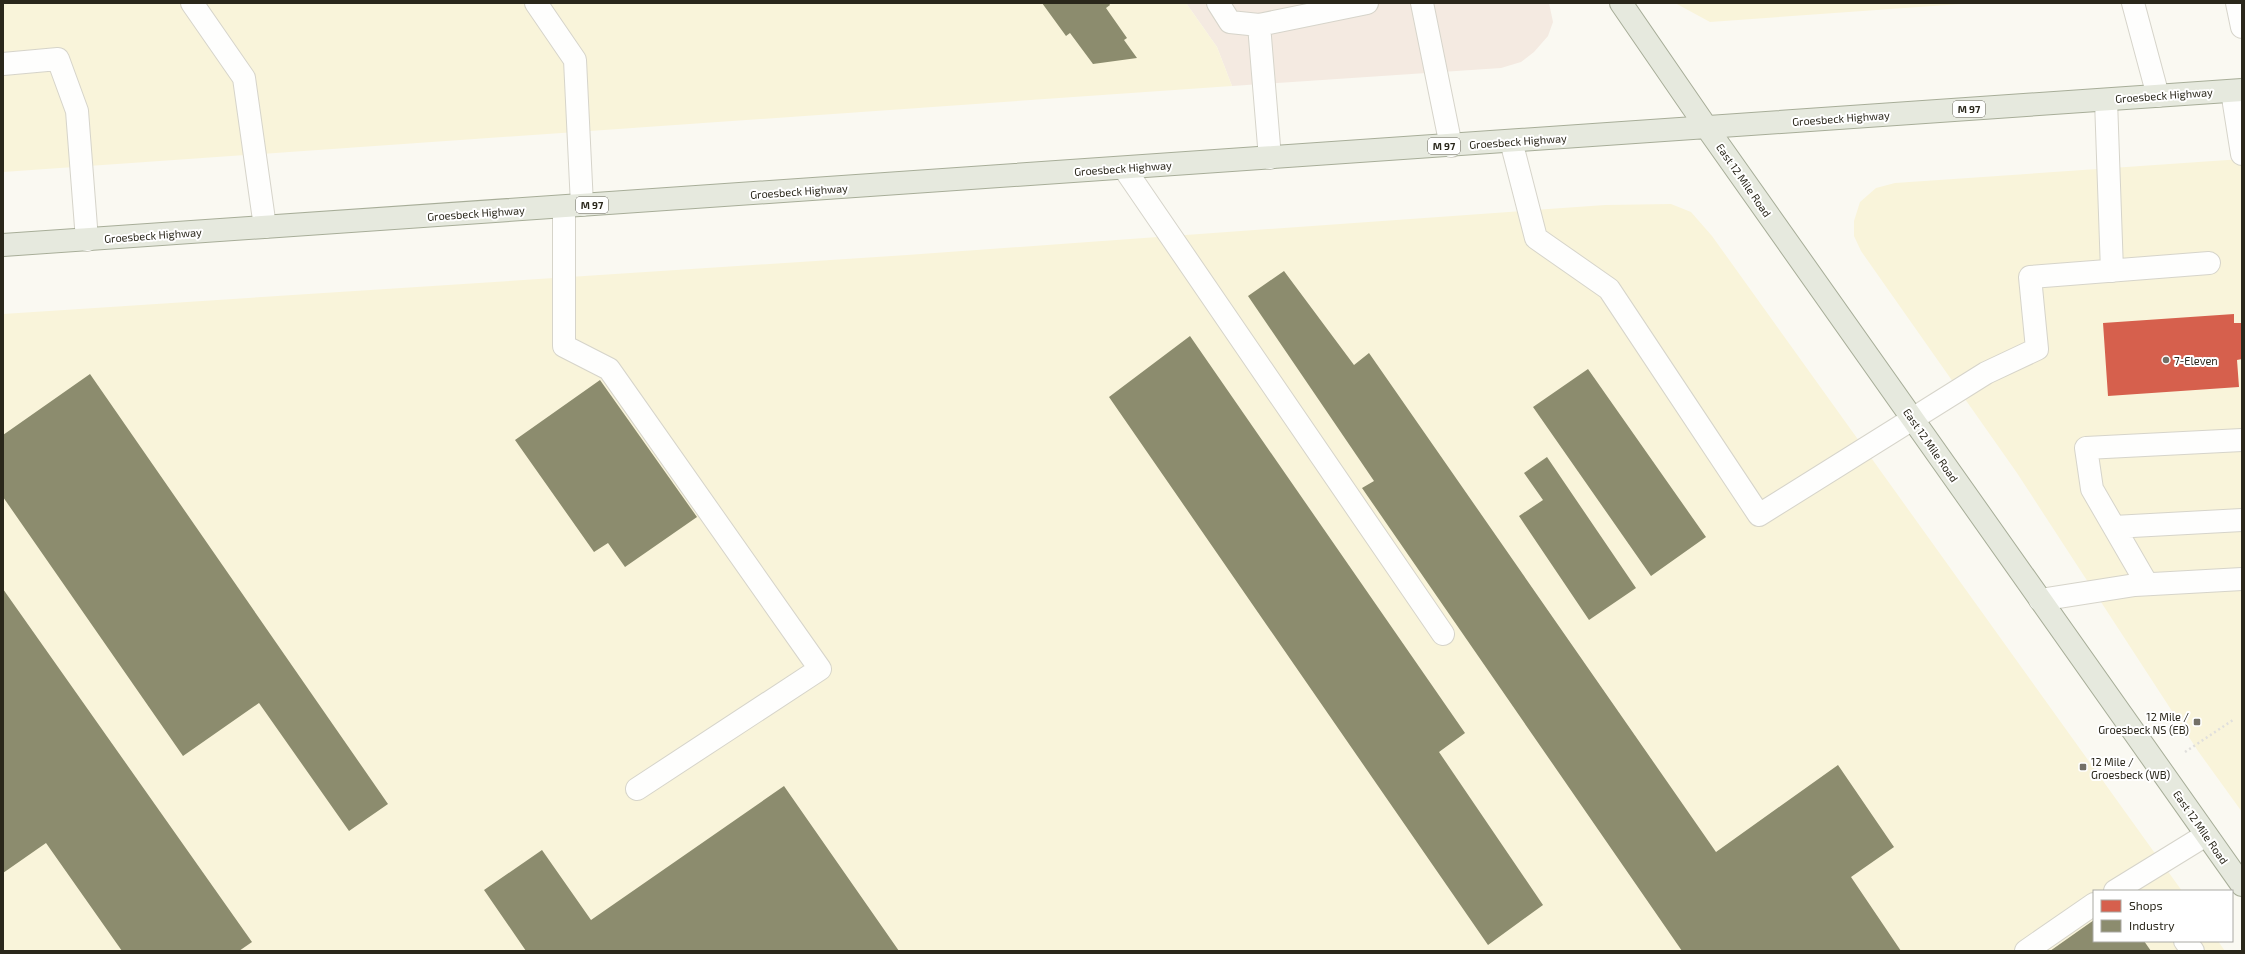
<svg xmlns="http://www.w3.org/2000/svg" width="2245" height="954" font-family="'Exo 2',sans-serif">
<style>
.commercial{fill:#f4eae1}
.built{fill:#f9f4da}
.shops{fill:#d6604d}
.industry{fill:#8c8c6e}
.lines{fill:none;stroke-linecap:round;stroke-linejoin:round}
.minor-casing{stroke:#d6d4ca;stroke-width:24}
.major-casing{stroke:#a7ad98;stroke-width:24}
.path{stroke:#e0dfdc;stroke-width:2.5;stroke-dasharray:2 3;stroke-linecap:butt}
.minor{stroke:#fefefd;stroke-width:22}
.major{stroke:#e6e9de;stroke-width:22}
.poi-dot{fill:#737066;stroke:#fff;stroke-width:1.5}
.labels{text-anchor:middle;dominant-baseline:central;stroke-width:4;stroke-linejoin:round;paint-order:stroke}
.shield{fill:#fff;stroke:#6a685f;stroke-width:1}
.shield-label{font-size:10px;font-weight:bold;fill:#2a271b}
.street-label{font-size:11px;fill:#2a271b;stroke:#fff}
.poi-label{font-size:11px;fill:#2a271b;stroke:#fff;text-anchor:start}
</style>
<rect width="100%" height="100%" fill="#faf9f2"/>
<!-- commercial -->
<path class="commercial" d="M1186 3H1549L1553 22 1548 36 1534 52 1521 62 1501 68 1232 86 1217 47Z"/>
<!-- built -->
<path class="built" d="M3 3H1186L1217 47 1232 86 3 172Z
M1675 3H1975L1710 22Z
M2242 159V812L2198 751 2017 473 1861 251 1854 236V221L1860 202 1876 188 1895 183Z
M1671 204 1691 212 1712 236 2182 891H2094V941H2218L2225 951H3V314L907 255 1605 205Z"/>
<!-- shops -->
<path class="shops" d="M2234 314V323H2242V359L2237 360 2239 387 2108 396 2103 323Z"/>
<!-- industry -->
<path class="industry" d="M1042 3H1109L1110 5 1106 8 1127 38 1124 40 1137 58 1093 64 1070 33 1066 36Z
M1284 271 1354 365 1369 353 1716 852 1838 765 1894 847 1851 877 1901 951H1682L1362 488 1374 481 1248 296Z
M1190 336 1465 733 1439 752 1543 905 1488 945 1109 397Z
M1588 369 1706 537 1651 576 1533 407Z
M90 374 388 804 349 831 259 703 183 756 3 497V435Z
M600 380 697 517 625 567 608 543 594 552 515 440Z
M1547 457 1636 588 1589 620 1519 516 1543 500 1524 473Z
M3 589 252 942 239 951H122L46 843 3 873Z
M784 786 899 951H526L484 890 542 850 591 920Z
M2094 920V941H2144L2151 951H2050Z"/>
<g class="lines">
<defs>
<path id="minor" d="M192 3 244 78 265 227
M536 3 575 60 582 205
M1218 3 1230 22 1259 25
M1422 3 1451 146
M2133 3 2158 96
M2237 3 2242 27
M3 64 58 59 77 111 87 240
M2232 91 2242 154
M2106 100 2112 271
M1511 141 1536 238 1609 289 1759 515 1986 373 2037 349 2030 277 2209 263
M1270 158 1259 25 1367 3
M1124 168 1443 634
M564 207V346L609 369 820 669 637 789
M2114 527 2242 520
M2147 584 2092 489 2086 448 2242 440
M2040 600 2135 585 2242 579
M2115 891 2206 835
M2185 941 2193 951
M2026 951 2094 904"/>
<path id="major" d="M1621 3 1707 128 2242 885
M3 245 2242 90"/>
</defs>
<!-- minor casing -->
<use href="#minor" class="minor-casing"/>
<!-- major casing -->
<use href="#major" class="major-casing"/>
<!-- path -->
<path class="path" d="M2185 752 2233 720"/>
<!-- minor -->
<use href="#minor" class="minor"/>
<!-- major -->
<use href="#major" class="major"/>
</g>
<!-- markers -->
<g class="poi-dot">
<circle cx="2166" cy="360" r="4"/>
<rect x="2193" y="718" width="8" height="8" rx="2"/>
<rect x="2079" y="763" width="8" height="8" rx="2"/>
</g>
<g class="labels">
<!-- shield labels -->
<g class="shield">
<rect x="1953" y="101" width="32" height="16" rx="3"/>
<rect x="1428" y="138" width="32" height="16" rx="3"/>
<rect x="576" y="197" width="32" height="16" rx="3"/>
</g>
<g class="shield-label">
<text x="1969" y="109">M 97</text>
<text x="1444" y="146">M 97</text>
<text x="592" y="205">M 97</text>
</g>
<!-- street labels -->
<g class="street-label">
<text transform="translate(2164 95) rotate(-4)">Groesbeck Highway</text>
<text transform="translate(1841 118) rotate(-4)">Groesbeck Highway</text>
<text transform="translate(1518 141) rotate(-4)">Groesbeck Highway</text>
<text transform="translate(1123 168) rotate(-4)">Groesbeck Highway</text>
<text transform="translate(1744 180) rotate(55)">East 12 Mile Road</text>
<text transform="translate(799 191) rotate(-4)">Groesbeck Highway</text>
<text transform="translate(476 213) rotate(-4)">Groesbeck Highway</text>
<text transform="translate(153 235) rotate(-4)">Groesbeck Highway</text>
<text transform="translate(1931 445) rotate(55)">East 12 Mile Road</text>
<text transform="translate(2201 827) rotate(55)">East 12 Mile Road</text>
</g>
<!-- poi labels -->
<g class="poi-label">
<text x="2174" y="360">7-Eleven</text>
<text x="2189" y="716" text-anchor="end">12 Mile /<tspan x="2189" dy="13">Groesbeck NS (EB)</tspan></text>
<text x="2091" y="761">12 Mile /<tspan x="2091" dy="13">Groesbeck (WB)</tspan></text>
</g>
</g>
<!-- border -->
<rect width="2245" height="954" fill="none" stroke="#2a271b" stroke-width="8"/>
<!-- legend -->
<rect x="2093" y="890" width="140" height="52" fill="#ffffff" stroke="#aaa9a4"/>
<rect x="2101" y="900" width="20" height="12" fill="#d6604d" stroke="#aaa9a4"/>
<text x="2129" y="910" font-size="12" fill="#2a271b">Shops</text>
<rect x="2101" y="920" width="20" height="12" fill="#8c8c6e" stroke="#aaa9a4"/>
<text x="2129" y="930" font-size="12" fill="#2a271b">Industry</text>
</svg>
